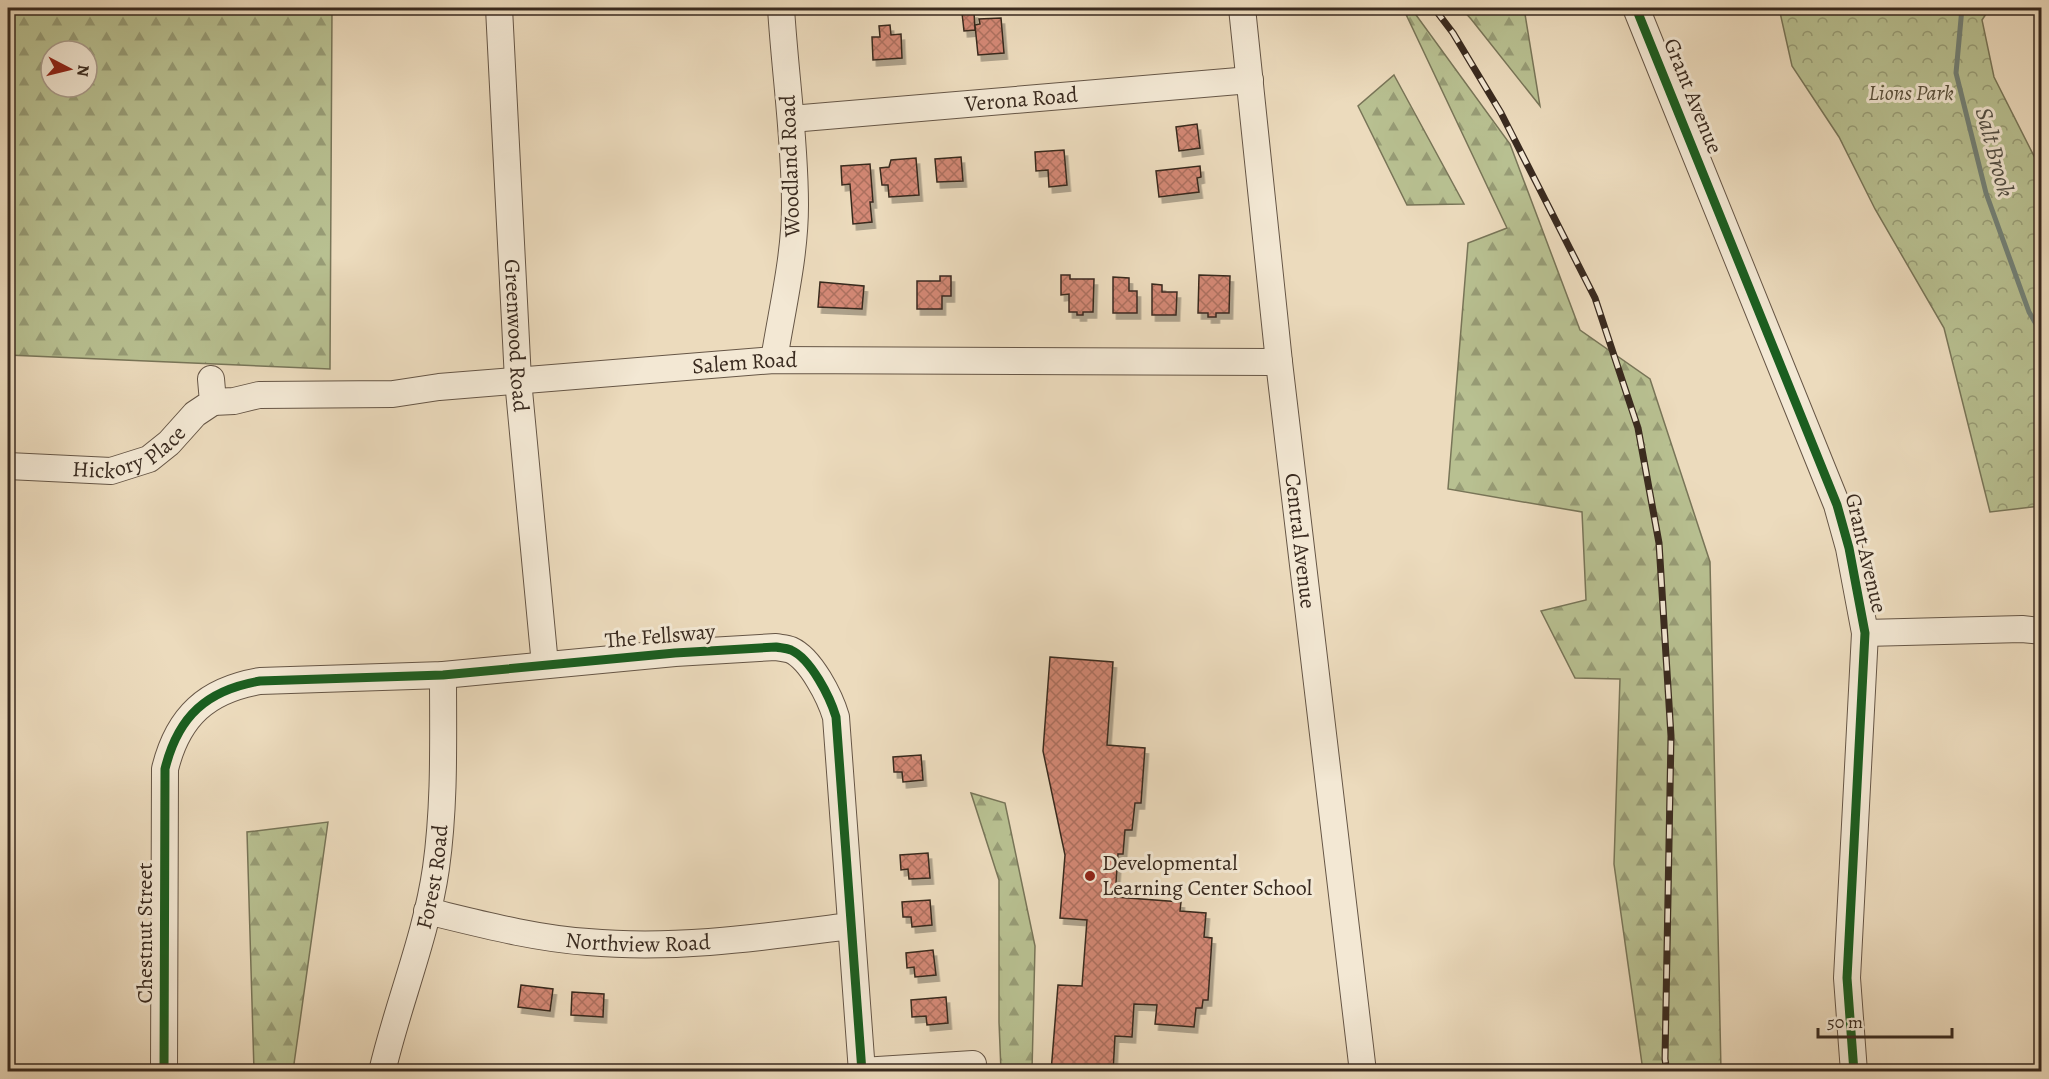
<svg xmlns="http://www.w3.org/2000/svg" width="2049" height="1079" font-family="Alegreya,serif">
<style>
.forest{fill:url(#forest-firs);stroke:#787558;stroke-width:1.5;fill-rule:evenodd}
.park{fill:url(#park-crowns);stroke:#787558;stroke-width:1.5}
.lines{fill:none;stroke-linecap:round;stroke-linejoin:round}
.stream{stroke:#738177;stroke-width:5}
.building{fill:url(#building-cross-hatch);stroke:#392a1f;stroke-width:1.5;filter:url(#shadow)}
.minor-casing{stroke:#665646;stroke-width:28}
.minor{stroke:#f3e8d4;stroke-width:26}
.rail-casing{stroke:#392a1f;stroke-width:7}
.rail{stroke:#f3e8d4;stroke-width:4.5;stroke-dasharray:14;stroke-linecap:butt}
.cycleway-casing{stroke:#f3e8d4;stroke-width:13}
.cycleway{stroke:#1b5e20;stroke-width:9}
.poi-dot{fill:#8f2418;stroke:#f3e8d4;stroke-width:2}
.labels{text-anchor:middle;dominant-baseline:central;stroke-width:6;stroke-linejoin:round;paint-order:stroke}
.park-label{font-size:22px;font-style:italic;fill:#59503c;stroke:#f3e8d4}
.street-label{font-size:22px;fill:#392a1f;stroke:#f3e8d4}
.poi-label{font-size:22px;fill:#392a1f;stroke:#f3e8d4;text-anchor:start}
.water-label{font-size:24px;font-style:italic;fill:#514e44;stroke:#f3e8d4}
</style>
<defs>
<pattern id="forest-firs" width="22" height="20" patternUnits="userSpaceOnUse" patternTransform="scale(1.5)"><rect width="22" height="20" fill="#b8c091"/><path d="M5 1l3.5 6h-7zM16 11l3.5 6h-7z" fill="#979c76"/></pattern>
<pattern id="park-crowns" width="20" height="18" patternUnits="userSpaceOnUse" patternTransform="scale(1.5)"><rect width="20" height="18" fill="#b8c091"/><path d="M2 6a3 3 0 1 1 6 0M12 15a3 3 0 1 1 6 0" fill="none" stroke="#979c76"/></pattern>
<pattern id="building-cross-hatch" width="8" height="8" patternUnits="userSpaceOnUse" patternTransform="scale(1.5)"><rect width="8" height="8" fill="#d38874"/><path d="M0 0l8 8M0 8l8-8" fill="none" stroke="#ac6f5f"/></pattern>
<filter id="shadow"><feDropShadow dx="3.5" dy="6" stdDeviation="0" flood-color="#0004"/></filter>
</defs>
<rect width="100%" height="100%" fill="#ecdbbd"/>
<filter id="stains"><feTurbulence type="fractalNoise" baseFrequency=".00333" numOctaves="4"/><feColorMatrix values="0 0 0 0 .2 0 0 0 0 .09 0 0 0 0 .02 0 0 0 .5 -.17"/></filter>
<radialGradient id="worn" r=".72"><stop offset=".6" stop-color="#630" stop-opacity="0"/><stop offset="1" stop-color="#630" stop-opacity=".3"/></radialGradient>
<!-- forest -->
<path class="forest" d="M8 8H332L330 369 8 355ZM51 51H87V87H51Z
M1403 8H1411L1510 144 1580 330 1650 379 1710 562 1721 1071H1643L1614 864 1620 679 1575 678 1541 611 1586 600 1582 512 1448 489 1468 243 1507 228Z
M1461 8H1524L1540 106 1471 19Z
M1394 75 1464 204 1407 205 1358 106Z
M971 793 1005 803 1035 946 1032 1071H1001L999 1022V880Z
M328 822 293 1071H254L247 832Z"/>
<!-- park -->
<path class="park" d="M1779 8H1990L1982 20 1994 77 2041 170V506L1990 512 1944 328 1875 209 1839 137 1792 66Z"/>
<g class="lines">
<!-- stream -->
<path class="stream" d="M1962 8 1956 73 1986 193 2029 312 2042 334"/>
</g>
<!-- building -->
<path class="building" d="M974 12 975 30 964 31 962 13Z
M1001 18 1004 53 978 55 975 25 980 24 979 19Z
M890 25 891 35 901 34 902 58 873 60 872 37H880L879 26Z
M1197 124 1200 148 1179 151 1176 127Z
M1064 150 1067 185 1049 187 1048 170 1036 171 1035 152Z
M961 157 963 181 937 182 935 159Z
M916 158 919 195 889 197 888 185H882L880 168 889 167 891 160Z
M870 164 873 202H870L872 222 853 224 850 184 842 185 841 166Z
M1200 166 1201 177 1197 178 1199 192 1159 197 1156 171Z
M1061 275H1070V279H1094L1093 312H1083V315H1077V312H1069V294L1061 295Z
M1199 275 1230 276 1229 313H1216V317H1208V313H1198Z
M940 276H951V296H942V309H917V281H940Z
M1113 277 1129 278V291H1137V313H1113Z
M820 282 864 286 862 309 818 307Z
M1152 284 1162 285V292H1177L1176 315H1152Z
M1050 657 1113 662 1107 745 1145 748 1141 803H1135L1132 830H1125L1123 854H1118L1115 897 1181 902 1180 911 1206 913 1204 937 1212 938 1208 1000H1203L1202 1008H1196L1194 1027 1155 1024 1157 1005 1134 1004 1132 1037 1115 1036 1113 1072H1051L1058 985 1082 986 1087 920 1060 918 1065 855 1043 751Z
M921 755 923 780 903 782 902 772H894L893 757Z
M928 853 930 878 909 879 908 869 901 870 900 855Z
M930 900 932 925 912 927 911 917H903L902 902Z
M933 950 936 975 915 977 914 967 907 968 906 953Z
M521 985 553 989 550 1011 518 1007Z
M572 992 604 994 603 1017 571 1015Z
M946 997 948 1023 927 1025 926 1016 912 1017 911 1000Z"/>
<g class="lines">
<defs>
<g id="minor">
<path id="s1" d="M499 8 518 380 545 665"/>
<path id="s2" d="M1242 8 1279 362 1363 1072"/>
<path d="M1636 8 1837 505 1849 548 1865 633 1847 978 1854 1072"/>
<path id="s3" d="M791 119 1250 80"/>
<path d="M774 360C782 309 795 257 795 205 795 139 785 73 781 8"/>
<path id="s4" d="M213 402 234 401 259 395 393 394 439 387 774 360 1279 362"/>
<path id="s5" d="M8 466 111 471 149 459 169 443 195 414 213 402 211 379"/>
<path d="M1865 633 2022 629 2042 631"/>
<path id="s6" d="M427 911C481 924 533 938 588 942 676 950 764 937 851 926"/>
<path d="M862 1071 973 1064"/>
<path d="M164 1072 165 769C178 716 207 690 260 681L443 675 675 653 776 647C781 648 786 648 791 650 811 659 830 697 836 717L862 1072"/>
<path id="s7" d="M382 1072C398 1003 426 938 436 868 445 804 443 739 443 675"/>
</g>
</defs>
<!-- minor casing -->
<use href="#minor" class="minor-casing"/>
<!-- minor -->
<use href="#minor" class="minor"/>
<defs>
<path id="rail" d="M1434 8 1453 33 1501 113 1595 298 1638 428 1659 543 1671 736 1665 1059 1667 1072"/>
</defs>
<!-- rail casing -->
<use href="#rail" class="rail-casing"/>
<!-- rail -->
<use href="#rail" class="rail"/>
<defs>
<path id="cycleway" d="M1636 8 1837 505 1849 548 1865 633 1847 978 1854 1072
M164 1072 165 769C178 716 207 690 260 681L443 675 675 653 776 647C781 648 786 648 791 650 811 659 830 697 836 717L862 1072"/>
</defs>
<!-- cycleway casing -->
<use href="#cycleway" class="cycleway-casing"/>
<!-- cycleway -->
<use href="#cycleway" class="cycleway"/>
</g>
<!-- markers -->
<circle class="poi-dot" cx="1090" cy="876" r="6"/>
<g class="labels">
<!-- park labels -->
<g class="park-label">
<text x="1911" y="93">Lions Park</text>
</g>
<!-- street labels -->
<g class="street-label">
<text transform="translate(1693 96) rotate(68)">Grant Avenue</text>
<text stroke="none"><textPath href="#s3" startOffset="231">Verona Road</textPath></text>
<text transform="translate(790 166) rotate(-92)">Woodland Road</text>
<text stroke="none"><textPath href="#s1" startOffset="328">Greenwood Road</textPath></text>
<text stroke="none"><textPath href="#s4" startOffset="534">Salem Road</textPath></text>
<text stroke="none"><textPath href="#s5" startOffset="126">Hickory Place</textPath></text>
<text stroke="none"><textPath href="#s2" startOffset="536">Central Avenue</textPath></text>
<text transform="translate(1866 553) rotate(77)">Grant Avenue</text>
<text transform="translate(660 636) rotate(-5)">The Fellsway</text>
<text stroke="none"><textPath href="#s7" startOffset="202">Forest Road</textPath></text>
<text transform="translate(145 933) rotate(-90)">Chestnut Street</text>
<text stroke="none"><textPath href="#s6" startOffset="214">Northview Road</textPath></text>
</g>
<!-- poi labels -->
<g class="poi-label">
<text x="1102" y="863">Developmental<tspan x="1102" dy="25">Learning Center School</tspan></text>
</g>
<!-- water labels -->
<g class="water-label">
<text transform="translate(1995 152) rotate(75)">Salt Brook</text>
</g>
</g>
<!-- margin -->
<rect width="2049" height="1079" fill="none" stroke="#ecdbbd" stroke-width="30"/>
<rect x="9" y="9" width="2031" height="1061" fill="none" stroke="#392a1f" stroke-width="3"/>
<rect x="15" y="15" width="2019" height="1049" fill="none" stroke="#392a1f" stroke-width="1.5"/>
<!-- north arrow -->
<g transform="translate(69 69) rotate(97)"><circle r="28" fill="#f3e8d4" stroke="#a99c8c" stroke-width="1.5"/>
<path d="M0-4.5L10 22L0 15L-10 22Z" fill="#8f2418"/>
<text y="-9" font-size="16" font-weight="bold" text-anchor="middle" fill="#392a1f">N</text>
</g>
<!-- scale -->
<path d="M1818 1028v9h134v-9" fill="none" stroke="#392a1f" stroke-width="3"/>
<text x="1827" y="1028" font-size="18" fill="#392a1f" stroke="#f3e8d4" stroke-width="4.5" paint-order="stroke">50 m</text>
<rect width="100%" height="100%" filter="url(#stains)"/>
<rect width="100%" height="100%" fill="url(#worn)"/>
</svg>
